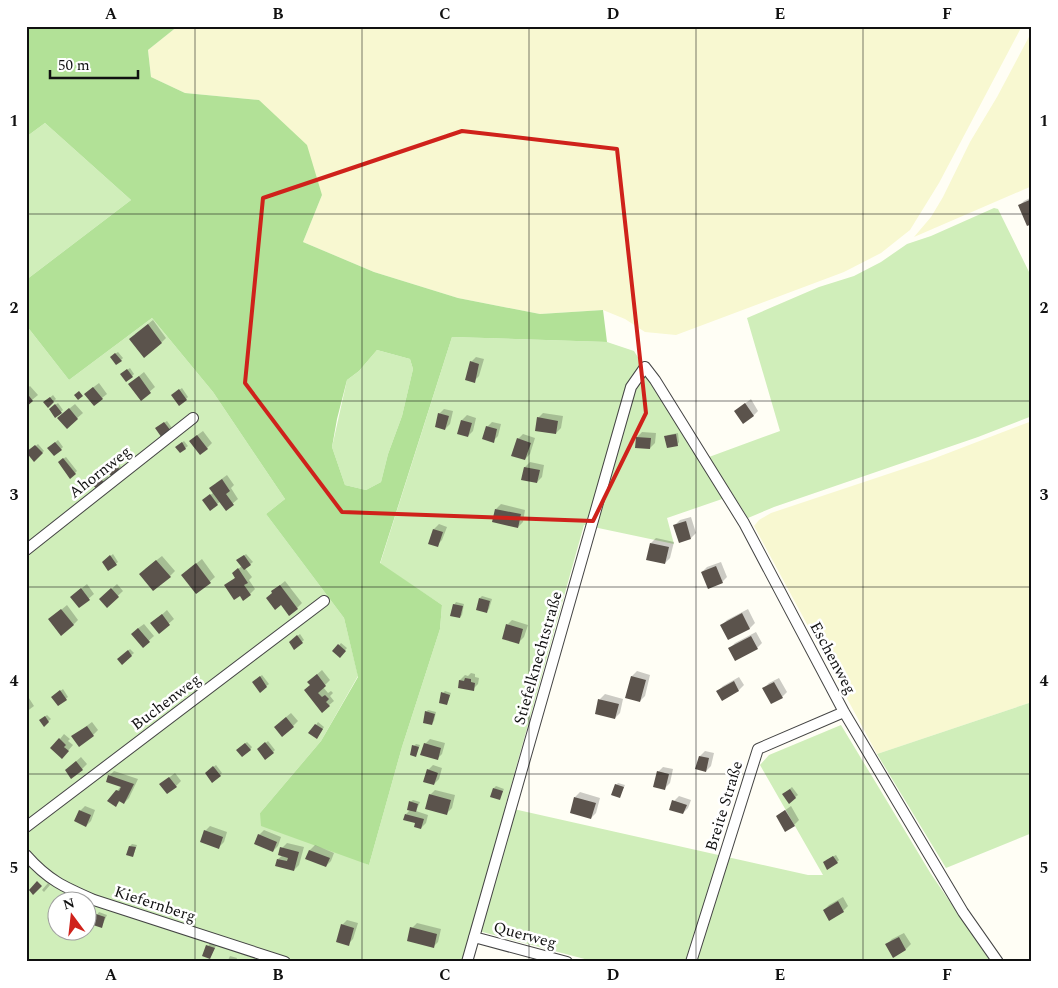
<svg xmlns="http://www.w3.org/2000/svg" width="1058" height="988" font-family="Spectral,serif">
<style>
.farmland{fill:#f8f8d1}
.green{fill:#d0eeba;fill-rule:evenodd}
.forest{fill:#b2e197;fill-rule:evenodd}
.shadow{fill:#0003}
.building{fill:#5b534c}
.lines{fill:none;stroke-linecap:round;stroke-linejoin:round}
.street-casing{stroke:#444;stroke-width:12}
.street{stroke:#fff;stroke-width:10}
.marked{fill:none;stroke:#cf221b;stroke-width:4;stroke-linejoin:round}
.grid{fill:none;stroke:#111;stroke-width:1;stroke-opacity:0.55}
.labels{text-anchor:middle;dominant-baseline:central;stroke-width:5;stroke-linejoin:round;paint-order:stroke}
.street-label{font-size:16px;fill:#111;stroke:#fff}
.neatline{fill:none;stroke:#111;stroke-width:2}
.grid-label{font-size:16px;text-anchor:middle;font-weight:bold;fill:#111}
</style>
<rect width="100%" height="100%" fill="#fffef5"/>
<!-- farmland -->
<path class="farmland" d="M178 26H1022L939 183 910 230 881 253 844 272 676 335 645 332 625 319 603 310 540 314 458 298 374 272 303 242 322 195 259 100 185 93 151 77 148 50Z
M1032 31V186L914 237 931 217 943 197 970 142 997 97Z
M1032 421V702L877 754 754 526 759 520 771 513 930 460Z"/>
<!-- green -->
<path class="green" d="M45 123 131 200 26 280V137Z
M994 208 998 209 1032 278V416L978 437 774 507 748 518 709 457 780 431 747 318 819 287 854 276 881 262 907 244 931 236Z
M152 318 213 392 285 499 266 514 344 618 358 676 321 741 260 813 369 865 402 747 440 629 442 605 380 564 452 337 607 342 634 351 725 498 667 518 674 544 584 525 505 807 808 875H823L760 765 769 755 841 725 931 874 991 962H596L471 929 462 962H26V325L69 380ZM58 900H88V930H58Z
M377 350 410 359 413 369 402 416 388 454 381 482 366 490 345 485 332 447 347 380 359 371Z
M1032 702V833L946 868 877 754Z"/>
<!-- forest -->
<path class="forest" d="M26 26H178L148 50 151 77 185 93 259 100 307 145 322 195 303 242 374 272 458 298 540 314 603 310 607 342 452 337 380 563 442 605 440 629 402 747 369 865 261 826 260 813 321 741 358 677 344 618 266 514 285 499 213 392 152 318 69 380 26 325V280L131 200 45 123 26 137ZM377 350 410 359 413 369 402 416 388 454 381 482 366 490 345 485 332 447 337 419 347 380 359 371Z"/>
<!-- shadow -->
<path class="shadow" d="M1032 197V223L1019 206 1024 201Z
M153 320 166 338 162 342 135 334Z
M118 352 123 358 121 360 113 355Z
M476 357 484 359 479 376 474 381 471 362Z
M130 368 134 374 132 376 124 372Z
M144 372 155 387 141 399 129 384Z
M99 383 107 394 102 398 91 389Z
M30 386 38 395 26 405V389Z
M182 388 188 397 186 399 175 393Z
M53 395 56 399 48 406 45 402Z
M751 399 758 411 753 416 735 411Z
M58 403 63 410 56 416 52 407Z
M75 404 83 413 67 427 64 413Z
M444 409 453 411 450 424 445 429 439 414Z
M543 413 563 416 561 428 556 433 538 418Z
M467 415 476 418 473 431 468 436 459 433 462 420Z
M167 421 172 428 170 430 159 426Z
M492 422 501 424 498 436 493 441 487 427Z
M203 431 212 443 207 448 196 436Z
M642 432 656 433 655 443 650 448 637 437Z
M678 433 679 442 677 445 666 437 668 435Z
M523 434 535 438 530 454 525 459 518 439Z
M58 440 63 447 61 449 51 446Z
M184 441 188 446 180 452 179 445Z
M38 444 44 451 34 460 28 453Z
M66 457 77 471 75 473 61 460Z
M116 461 121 467 119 470 109 467Z
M530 462 544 465 542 477 537 482 523 479 525 467Z
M102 468 109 478 97 488 94 474Z
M227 475 234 485 231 488 238 499 226 509 221 501 217 504 206 499 214 492 216 483Z
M501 504 525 510 523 522 518 527 496 509Z
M691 517 696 533 691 538 675 525 680 520Z
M439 524 447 527 442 540 437 545 434 529Z
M656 538 674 542 670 558 665 563 651 543Z
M113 554 118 562 109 569 106 560Z
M246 554 253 562 245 568 252 577 249 580 255 589 250 594 240 595 226 586 236 577 233 573 242 566 240 559Z
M162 556 175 571 170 576 145 569Z
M202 559 215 577 197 593 188 570Z
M721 562 727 577 722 582 702 572 707 567Z
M285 581 302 603 297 608 272 592Z
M87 584 94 594 79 607 71 597Z
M117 584 123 591 107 606 101 599Z
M482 596 492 599 489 609 487 611 480 598Z
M456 602 464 604 462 615 460 617 454 605Z
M67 605 78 620 73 625 55 615Z
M748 609 755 623 750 628 729 639 722 625 727 620Z
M167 610 174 619 159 632 157 619Z
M512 620 528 625 524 637 519 642 507 625Z
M144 624 154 636 143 646 137 629Z
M756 632 762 643 757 648H730L735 643Z
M300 634 304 640 295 648 292 640Z
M341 643 347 648 340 656 334 651Z
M130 649 134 653 122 663 119 659Z
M322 670 330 680 323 687 328 693 331 691 333 693 330 696 334 701 322 711 311 685 314 677Z
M637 671 650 675 645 696 640 701 632 676Z
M471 673 475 674V677L479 678 478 684 473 689 459 687 460 680 465 675 468 676Z
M262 675 269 684 260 691 256 680Z
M739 677 744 685 739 690 722 699 718 691 723 686Z
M779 678 787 692 782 697 764 688 769 683Z
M63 689 68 697 58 705 55 695Z
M445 691 451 693 447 704 443 693Z
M605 694 623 699 620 713 615 718 600 699Z
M27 695 34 706 26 712V696Z
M428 710 436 712 434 721 432 724 426 712Z
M291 713 298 721 293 726 280 722Z
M47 715 51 719 44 725 43 718Z
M92 722 98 730 93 735 73 736Z
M318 722 324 727 319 735 316 725Z
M64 734 70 739 68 741 73 745 67 752 60 739Z
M430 739 445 743 442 754 437 759 425 744Z
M268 741 275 750 273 752 261 747Z
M247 742 252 747 250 750 240 748Z
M416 744 420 745 416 755 414 746Z
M705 751 714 753 711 766 706 771 700 756Z
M81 757 87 764 82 769 66 770Z
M216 765 222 773 213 781 208 771Z
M433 765 442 768 439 779 434 784 428 770Z
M663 767 673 769 670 783 665 788 658 772Z
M114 771 138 779 129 798 124 803 121 800 115 806 117 791 121 786 109 776Z
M175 773 181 781 176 786 161 784Z
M618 783 625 785 620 796 616 785Z
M496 786 504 789 500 798 494 788Z
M792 787 798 795 789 802 786 792Z
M435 790 455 795 452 808 447 813 430 795Z
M580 792 600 798 596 813 591 818 575 797Z
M679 796 691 800 688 808 683 813 674 801Z
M413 800 420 802 416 811 428 815 426 823 421 828 417 823 406 814 411 809 410 802Z
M85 806 95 810 91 821 86 826 80 811Z
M791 806 799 820 794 825 777 816Z
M210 826 227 832 224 842 219 847 205 831Z
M264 830 281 837 278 846 273 851 259 835Z
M287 843 304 847 299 865 294 870 278 859 283 855 282 848Z
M132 844 137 845 133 856 130 846Z
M315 845 334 853 331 861 326 866 307 858 310 850Z
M836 855 839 860 837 862 826 860Z
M48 883 50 885 44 892 42 890Z
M843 897 848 906 843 911 829 919 824 910 829 905Z
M99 912 107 915 102 926 97 915Z
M347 920 358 923 353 939 348 944 342 925Z
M417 923 441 929 438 942 433 947 412 928Z
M904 933 911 944 906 949 893 956 887 944 892 939Z
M210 943 216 946 209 958 203 955Z
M230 956 237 958 236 962H227Z"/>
<!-- building -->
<path class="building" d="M1032 199V224L1027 226 1018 205Z
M148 324 162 343 144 358 129 339Z
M115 353 122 361 116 365 110 357Z
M470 361 479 364 475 383 465 380Z
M127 369 133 377 126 382 120 374Z
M139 376 151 393 141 401 128 384Z
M93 387 103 399 94 406 84 394Z
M179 389 187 400 179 406 171 395Z
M79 391 83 396 78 400 74 395Z
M26 392 33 401 26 407Z
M50 397 54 402 48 408 43 402Z
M745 403 754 416 743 424 734 411Z
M55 404 62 413 55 418 49 409Z
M69 408 78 419 67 429 57 418Z
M438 413 449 416 445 430 435 427Z
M537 417 558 421 556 434 535 431Z
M461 420 472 423 468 437 457 434Z
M164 422 171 431 162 438 155 428Z
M486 426 497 429 494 443 482 439Z
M676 434 678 446 667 448 664 436Z
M197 435 208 449 200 455 189 441Z
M636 437 651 438 650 449 635 448Z
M517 438 531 443 525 460 511 456Z
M55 442 62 450 54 456 47 448Z
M182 442 186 449 180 453 175 447Z
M35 445 43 453 34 462 26 452Z
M63 458 76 474 70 479 58 462Z
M114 462 120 470 112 477 105 469Z
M524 467 540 470 537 483 521 480Z
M96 472 105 484 97 490 88 478Z
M222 479 230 491 226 494 234 505 226 511 209 488Z
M210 494 218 505 210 511 202 500Z
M495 509 521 514 518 528 492 522Z
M686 521 691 539 679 543 673 525Z
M433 529 443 532 438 547 428 544Z
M650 543 669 547 665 564 646 560Z
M110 555 117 565 108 571 102 562Z
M244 555 251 565 244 570 236 560Z
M156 560 171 577 153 591 139 574Z
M196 563 211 583 196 594 181 575Z
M716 566 723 583 708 589 701 572Z
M238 568 248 583 244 585 251 595 243 601 240 596 234 600 224 585 235 578 232 573Z
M280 585 298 609 289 616 281 605 275 610 266 598 272 593 271 591Z
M81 588 90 600 79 608 70 597Z
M111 588 119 597 107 608 99 599Z
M479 598 490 601 487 613 476 610Z
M453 604 463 606 460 618 450 616Z
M61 609 74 625 61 636 48 619Z
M742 613 750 629 728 640 720 625Z
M162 614 170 625 159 634 150 623Z
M506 624 523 629 519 644 502 639Z
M138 628 150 642 143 648 131 634Z
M297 635 303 643 294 650 289 642Z
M751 636 758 649 735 661 728 648Z
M338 644 346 651 340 658 332 651Z
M128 650 132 656 122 665 117 659Z
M317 674 326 686 318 693 322 697 325 695 329 699 326 702 330 706 322 713 304 690 310 685 307 682Z
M260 676 267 687 260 693 252 682Z
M631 676 646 680 640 702 625 698Z
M465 678 471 679V682L475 683 474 691 458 688 459 680 464 681Z
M734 681 739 691 722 701 716 691Z
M774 682 783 698 771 704 762 688Z
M60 690 67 700 58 706 51 697Z
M441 692 450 695 447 705 439 703Z
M598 699 619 704 615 719 595 714Z
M425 711 435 714 432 725 423 723Z
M45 716 49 722 44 727 39 720Z
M286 717 294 727 282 737 274 727Z
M315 724 323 729 317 739 308 733Z
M87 726 94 736 79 747 71 736Z
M59 738 66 745 64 747 69 751 62 759 50 748Z
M265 742 274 753 265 760 257 749Z
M245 743 251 750 242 757 236 750Z
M424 743 441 748 438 760 420 755Z
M412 745 419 747 416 757 410 755Z
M699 756 709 758 706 772 695 769Z
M76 761 83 770 71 779 65 770Z
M213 766 221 776 212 783 205 773Z
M427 769 438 773 434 785 423 782Z
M657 771 669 774 665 790 653 787Z
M108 775 134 784 124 804 119 801 116 807 107 801 116 790 119 791 121 787 106 782Z
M169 777 177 787 167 794 159 784Z
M615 784 624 787 620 798 611 795Z
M493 788 503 791 500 800 490 797Z
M790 789 796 798 789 804 782 794Z
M429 794 451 800 447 815 425 809Z
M574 797 596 803 591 819 570 813Z
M672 800 687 805 683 814 669 810Z
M409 801 418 804 416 812 407 810Z
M79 810 91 815 86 827 74 821Z
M785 810 795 826 785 832 776 816Z
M405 814 424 819 421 829 414 827 415 823 403 820Z
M204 830 223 837 219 849 200 842Z
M258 834 277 842 273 852 254 844Z
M129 846 136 847 133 857 126 855Z
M280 847 299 852 294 871 275 866 277 859 287 861 288 858 278 855Z
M309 850 330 858 326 867 305 859Z
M833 856 838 863 827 870 823 862Z
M37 881 42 886 33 895 29 890Z
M838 901 844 912 829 921 823 910Z
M96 914 105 917 102 928 93 925Z
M341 924 354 928 349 946 336 942Z
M410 927 437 934 434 948 407 941Z
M899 937 906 950 893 958 885 944Z
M206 945 215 948 210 959 202 956Z"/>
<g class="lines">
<defs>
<path id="street" d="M26 550 193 418
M26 827 324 601
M26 855C48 880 64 887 94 900L285 962
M474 937 567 962
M467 962 631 387 645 367 655 380 744 523 844 712 963 912 998 962
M691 962 758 749 844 712"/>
</defs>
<!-- street casing -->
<use href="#street" class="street-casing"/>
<!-- street -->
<use href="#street" class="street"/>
</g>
<!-- marked area -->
<path class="marked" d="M462 131 617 149 646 413 593 521 342 512 245 383 263 198Z"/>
<!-- grid -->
<path class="grid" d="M195 26V962M362 26V962M529 26V962M696 26V962M863 26V962M26 214H1032M26 401H1032M26 587H1032M26 774H1032"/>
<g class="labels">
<!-- street labels -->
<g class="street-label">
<text transform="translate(100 472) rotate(-38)">Ahornweg</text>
<text transform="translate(538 658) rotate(-74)">Stiefelknechtstraße</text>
<text transform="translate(833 658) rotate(62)">Eschenweg</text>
<text transform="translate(166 702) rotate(-37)">Buchenweg</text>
<text transform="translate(724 806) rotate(-73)">Breite Straße</text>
<text transform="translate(155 904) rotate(18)">Kiefernberg</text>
<text transform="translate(525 935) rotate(15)">Querweg</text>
</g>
</g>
<!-- border -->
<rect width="1058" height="988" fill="none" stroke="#ffffff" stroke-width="55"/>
<!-- north arrow -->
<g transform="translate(72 916) rotate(345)"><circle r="24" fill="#ffffff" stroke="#a0a0a0"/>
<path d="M0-4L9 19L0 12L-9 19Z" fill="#cf221b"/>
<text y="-8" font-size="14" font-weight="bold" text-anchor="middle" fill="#111111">N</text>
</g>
<!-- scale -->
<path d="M50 70v8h88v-8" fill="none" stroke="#111111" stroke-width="2.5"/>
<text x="58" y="70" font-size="15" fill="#111111" stroke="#ffffff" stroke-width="4" paint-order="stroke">50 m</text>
<rect x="28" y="28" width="1002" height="932" class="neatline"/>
<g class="grid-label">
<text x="111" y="19">A</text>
<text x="278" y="19">B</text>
<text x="445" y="19">C</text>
<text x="613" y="19">D</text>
<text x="780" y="19">E</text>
<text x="947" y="19">F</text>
<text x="14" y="126">1</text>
<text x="1044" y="126">1</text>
<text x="14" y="313">2</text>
<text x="1044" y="313">2</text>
<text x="14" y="500">3</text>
<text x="1044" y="500">3</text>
<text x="14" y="686">4</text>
<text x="1044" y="686">4</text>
<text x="14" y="873">5</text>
<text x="1044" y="873">5</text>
<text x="111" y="980">A</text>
<text x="278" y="980">B</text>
<text x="445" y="980">C</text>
<text x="613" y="980">D</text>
<text x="780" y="980">E</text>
<text x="947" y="980">F</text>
</g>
</svg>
